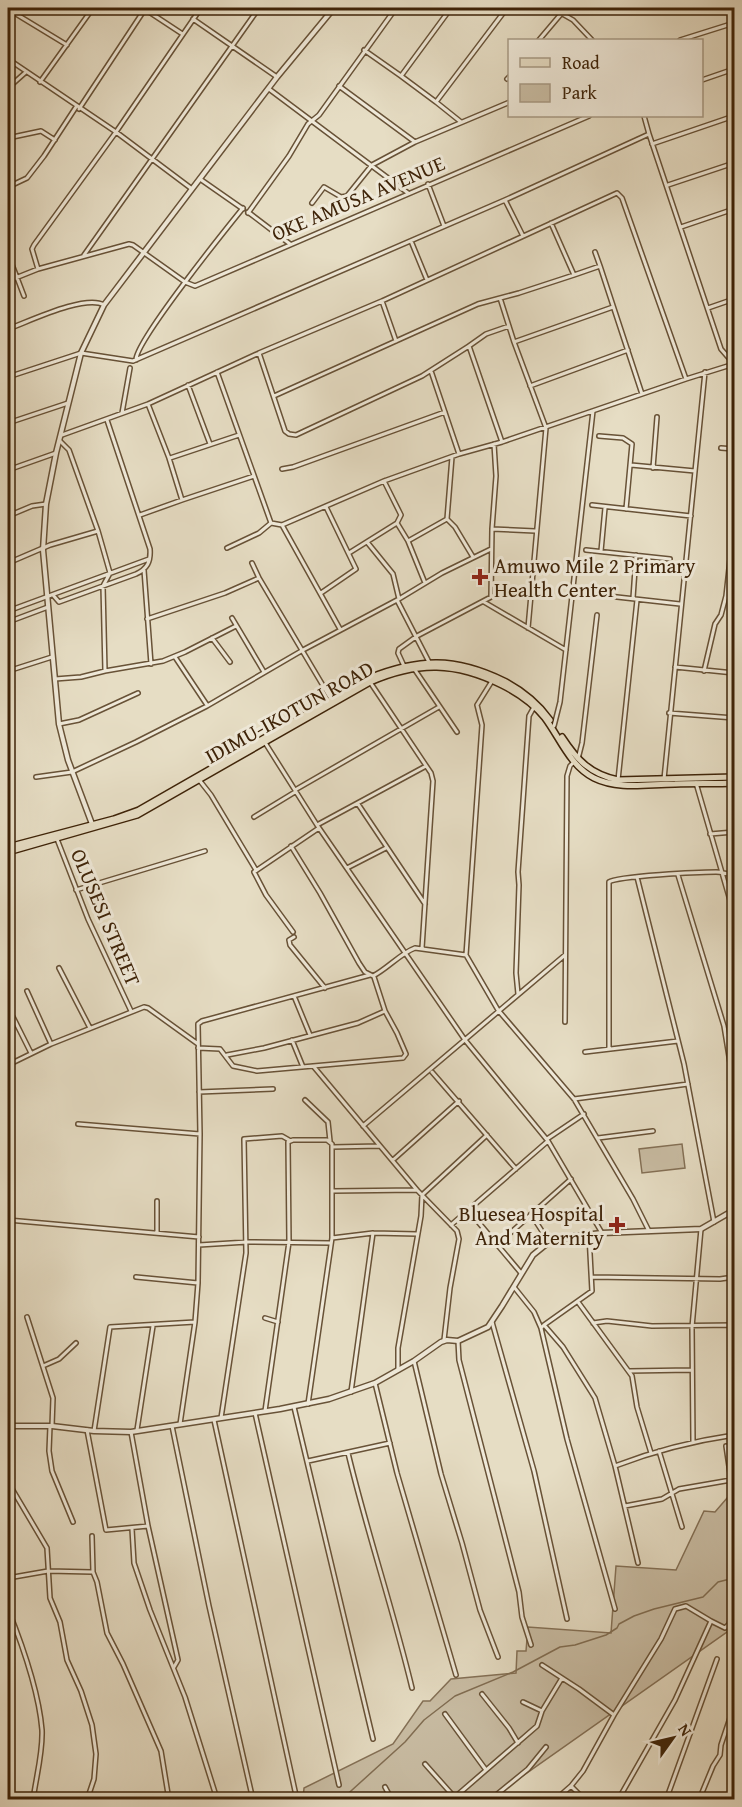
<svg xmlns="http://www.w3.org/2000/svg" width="742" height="1807" font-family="'Gentium Book Plus',serif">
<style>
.green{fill:#c9bda4;stroke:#847056;stroke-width:1.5}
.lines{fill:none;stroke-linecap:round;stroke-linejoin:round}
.stream{stroke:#816d52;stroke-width:1.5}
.minor-casing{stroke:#685237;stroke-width:6}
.tertiary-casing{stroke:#685237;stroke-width:7}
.primary-casing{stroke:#3e2308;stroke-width:8}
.minor{stroke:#efe9d9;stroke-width:3}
.tertiary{stroke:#efe9d9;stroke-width:4}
.primary{stroke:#e6ddc4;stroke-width:5}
.poi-dot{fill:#8f2418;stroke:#efe9d9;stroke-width:2}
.labels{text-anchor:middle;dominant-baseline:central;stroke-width:6;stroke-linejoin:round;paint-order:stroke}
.street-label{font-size:21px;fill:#3e2308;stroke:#efe9d9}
.poi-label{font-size:21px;fill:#3e2308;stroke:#efe9d9;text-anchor:start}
</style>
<rect width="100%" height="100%" fill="#e6ddc4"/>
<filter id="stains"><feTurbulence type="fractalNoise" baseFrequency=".00333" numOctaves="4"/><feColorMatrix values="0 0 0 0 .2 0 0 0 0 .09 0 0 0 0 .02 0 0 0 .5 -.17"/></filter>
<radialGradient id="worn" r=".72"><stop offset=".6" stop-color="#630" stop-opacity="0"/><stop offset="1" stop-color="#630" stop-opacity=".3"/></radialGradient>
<!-- green -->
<path class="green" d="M682 1144 685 1168 642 1173 639 1149Z
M734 1490V1627L490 1799 303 1800 304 1788 393 1744 423 1701H430L451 1679 516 1673 517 1651H526L528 1627 611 1633 616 1566 676 1570 704 1511 715 1512Z"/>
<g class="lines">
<!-- stream -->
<path class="stream" d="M341 1800 405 1742 424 1720 455 1696 513 1672 560 1647 575 1645 606 1635 617 1628 619 1624 634 1616 654 1609 703 1597 718 1582 734 1578"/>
<defs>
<path id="minor" d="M143 8 181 33
M552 8 573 20 592 40
M625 8 634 9 640 8
M729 8 734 27
M11 11 67 45
M193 19 277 77
M539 40 561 14
M680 40 734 23
M364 50 401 76 451 8
M8 59 116 132 192 189
M401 76 436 102
M507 79 510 76
M702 80 734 69
M40 82 93 8
M339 86 415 142
M8 88 26 72
M269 89 408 193
M79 109 145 9
M461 122 436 102 507 8
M649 134 721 349 734 364
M8 138 41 131 55 140
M652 144 734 116
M200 179 243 209
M428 184 444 226
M668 185 734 163
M8 187 27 178 44 156 76 107
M505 200 523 236
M312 203 324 187 341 197 347 196 372 165 415 142 510 102
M248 212 290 244
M248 213 289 156 308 124 319 115 396 8
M551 223 574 275 600 266 642 394
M681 227 734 209
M411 241 427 280
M595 252 600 266
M8 254 24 296
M84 255 259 8
M38 269 32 249 34 245 116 132 201 8
M8 281 38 269 129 244 133 245 185 282 195 286 589 116
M500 298 514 342 546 428 528 628
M382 301 396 341
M708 308 734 299
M8 329C28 322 85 294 104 305
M514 342 613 307
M469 346 486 334 509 326
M259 353 285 431 289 434 296 435 422 376 469 346 502 442 686 379 734 364
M136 360C135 342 226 229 243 208
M431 371 459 454
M217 372 271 523
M8 377 81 353 133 361 505 200 649 134 644 116
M188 385 210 444
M530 386 628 350
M274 396 478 304 519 293 574 275
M148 404 169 458 182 500 254 476
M122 413 130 368
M8 423 68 403
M62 435 148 404 259 353 382 301 617 193 622 198 686 379
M599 436 623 438 632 444 626 509
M60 441 69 450 98 531 110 573 103 586 105 671
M721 448 734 449
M170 458 239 435
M631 465 695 471
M653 468 657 417
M282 469 293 467 445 412
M8 470 56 453
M592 505 691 516
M140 515 182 500
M8 516 32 506 46 504
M447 519 455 527 473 557
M271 523 282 525 384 481 459 454 502 442
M397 523 408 541 425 583
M282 525 340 629
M492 529 535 531
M733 532 734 513
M408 541 447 519 452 457
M367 542 393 574 399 599
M227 548 259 533 271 523
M586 550 670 559
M601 551 605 508
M349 553 397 523 401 515 384 481
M8 563 50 545 98 531
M252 563 259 578 331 699
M144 570 151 664
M572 592 680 604
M321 593 356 569 326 507
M53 595 59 602 136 574C147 569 151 562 150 549L107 420
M633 598 636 555
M397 600 429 662
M484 602 566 650
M8 611 149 559
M232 618 264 672
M147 619 225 593 259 578
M8 622 48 607
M212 638 230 662
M175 657 207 705
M404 666 398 653 399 649 417 636 491 597 492 529 496 476 494 444
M675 667 734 673
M415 670 457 732
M8 671 52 657
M704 671 715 624 721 615 726 596 733 532
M55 679 81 677 105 671 163 661 185 652 236 626
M370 682 431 773 433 781 422 948
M669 713 734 718
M59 724 79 720 138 693
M554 726 560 702 593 411
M264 741 317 825 465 1040 548 1141 602 1233
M578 759 582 743 597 615
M36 777 72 772 136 742 207 706 303 650 399 599 442 573 491 549
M664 779 705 372
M618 780 637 600
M200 781 211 795 256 870
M696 783 734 914
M295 790 439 707
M358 804 425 904
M254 817 295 792
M317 825 426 766
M710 834 734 832
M57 839 88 919 131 1011
M291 846 320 893 359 963 365 972 373 976C387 969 401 953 415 948L466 955 498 1010 574 1099 633 1199 649 1231
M347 868 386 848
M678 875 724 1026 734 1087
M637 877 684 1064 714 1222
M76 890 205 851
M293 932 266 895 254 872 319 828
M294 937 289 940 290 945 325 988
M466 955 482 725 477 705 492 681
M59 968 90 1028
M27 991 51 1044
M518 994 516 973 519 885 518 872 529 716 534 707
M294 996 310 1035
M8 1007 31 1053
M565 1022 567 776 570 766 574 762
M292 1040 303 1067
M198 1048 220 1049 233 1066 257 1071 403 1058 406 1054 397 1033 385 1011 374 977
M609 1049V882C617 876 701 872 716 872 723 872 728 875 734 874
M585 1052 678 1041
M227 1055 264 1048 358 1023 385 1011
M8 1065 51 1044 144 1007 148 1008 198 1044
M314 1067 417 1190 457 1231 459 1239 450 1288 444 1340
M432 1072 516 1169
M199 1092 273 1089
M574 1099 688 1084
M305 1100 328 1122 330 1141
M78 1124 200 1134
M363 1126 565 955
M598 1138 653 1131
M547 1139 584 1114
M332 1147 380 1146
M393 1160 459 1101
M333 1191 417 1190
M469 1211 521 1273
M531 1214 549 1242
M8 1220 199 1237
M451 1225 548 1141
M157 1232V1201
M332 1238 373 1233 417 1234
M498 1244 571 1179
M199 1245 247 1242 331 1243
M136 1277 198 1283
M592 1277 720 1279 734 1277
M732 1279 734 1288
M514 1287 534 1312 541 1328 544 1325 563 1347 595 1398 615 1466 638 1563
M578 1302 632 1376 637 1407 651 1453
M27 1317 53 1398 52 1426
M265 1318 278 1322
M492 1322 534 1471 567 1619
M593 1323 607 1321 652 1326 734 1325 733 1410 734 1418
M544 1325 592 1291 589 1235
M541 1328 567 1439 615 1609
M458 1341 459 1360 503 1530 519 1592 522 1617 531 1645
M414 1361 441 1474 462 1543 480 1610 498 1657
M43 1366 59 1359 76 1343
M398 1370V1348L421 1216 422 1195 487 1135
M629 1371 691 1370
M375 1383 397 1473 456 1675
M351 1392 373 1233
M8 1404 12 1426
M294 1407 373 1739
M265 1411 289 1242 288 1142 293 1140H327L332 1144V1238L308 1404
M255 1413 339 1785
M221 1418 246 1253 244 1139 282 1136 289 1140
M214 1420 297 1800
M180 1424 195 1322 198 1283 200 1134 198 1024 202 1021 370 975
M50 1426 49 1451 52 1471 73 1522
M172 1426 209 1606 253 1800
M87 1430 106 1530 148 1526
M137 1430 153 1326
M94 1431 110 1327 195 1322
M131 1432 148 1526 178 1660 174 1667
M693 1441 692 1327 701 1229
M659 1451 682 1527
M348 1453C367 1532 393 1609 412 1688
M308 1461 390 1443
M615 1466C654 1451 693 1441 734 1435
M8 1482 47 1548 50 1598 60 1622 67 1660 81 1691 92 1725 96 1754 94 1779 87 1800
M625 1506 662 1499 679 1489 731 1480 726 1446
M132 1529 134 1563 150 1610 185 1697 217 1799
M92 1536 93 1572 97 1582 107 1633 123 1664 161 1751 169 1800
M8 1578 48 1571 92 1572
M8 1609C22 1644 39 1693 42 1730 43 1753 36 1777 33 1800
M542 1665 579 1689 614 1715 583 1771 571 1786 579 1794V1800
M482 1694 509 1728 518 1743
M523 1702 542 1711
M445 1714 486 1770
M614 1715 661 1639 675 1609 686 1606 711 1621
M425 1764 457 1800
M385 1787 392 1800
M455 1797 537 1726 542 1711 562 1678
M490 1800 528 1769 546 1747
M555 1800 571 1786
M618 1800 675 1700 711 1621 725 1628 729 1624 734 1612
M666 1800 717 1659
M699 1800 713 1766 720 1755 721 1745 734 1706"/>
<path id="tertiary" d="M92 824 68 760 59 724 43 550 46 504 56 453 81 353 104 305 277 77 334 8
M8 1426H52L94 1431 131 1432 280 1409 329 1399 375 1383 414 1361 441 1342 447 1340 458 1341 488 1327 502 1306 533 1255 549 1242 575 1236 602 1233 701 1229 734 1210"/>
<path id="primary" d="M562 737C577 760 590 774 618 780L734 777
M8 847 114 819 139 810 369 678C419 658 455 657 504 681 523 691 537 702 550 720
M8 852 137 815 370 682C418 661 456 662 502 685 518 693 533 703 545 718 560 738 570 766 594 778 618 790 648 784 675 784 695 783 715 784 734 783"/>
</defs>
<!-- minor casing -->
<use href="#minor" class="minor-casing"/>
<!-- tertiary casing -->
<use href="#tertiary" class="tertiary-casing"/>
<!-- primary casing -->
<use href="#primary" class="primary-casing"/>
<!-- minor -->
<use href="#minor" class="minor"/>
<!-- tertiary -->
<use href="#tertiary" class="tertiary"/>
<!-- primary -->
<use href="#primary" class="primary"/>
</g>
<!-- markers -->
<g class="poi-dot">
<path d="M477 568h6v6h6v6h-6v6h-6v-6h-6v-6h6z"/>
<path d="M614 1216h6v6h6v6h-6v6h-6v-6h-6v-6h6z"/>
</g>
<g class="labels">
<!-- street labels -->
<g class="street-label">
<text transform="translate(358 198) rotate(-23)">OKE AMUSA AVENUE</text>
<text transform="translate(289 712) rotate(-29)">IDIMU-IKOTUN ROAD</text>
<text transform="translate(106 917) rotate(67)">OLUSESI STREET</text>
</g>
<!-- poi labels -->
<g class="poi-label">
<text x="494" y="565">Amuwo Mile 2 Primary<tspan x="494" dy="24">Health Center</tspan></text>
<text x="604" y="1213" text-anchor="end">Bluesea Hospital<tspan x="604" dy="24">And Maternity</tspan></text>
</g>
</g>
<!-- margin -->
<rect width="742" height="1807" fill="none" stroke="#e6ddc4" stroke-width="30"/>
<rect x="9" y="9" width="724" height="1789" fill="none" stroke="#3e2308" stroke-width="3"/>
<rect x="15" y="15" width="712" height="1777" fill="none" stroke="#3e2308" stroke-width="1.5"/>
<!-- legend -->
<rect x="508" y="39" width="195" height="78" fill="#efe9d9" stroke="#a89a85" stroke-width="1.5"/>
<rect x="520" y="58" width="30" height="9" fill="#e6ddc4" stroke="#a89a85" stroke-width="1.5"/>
<text x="562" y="69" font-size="18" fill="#3e2308">Road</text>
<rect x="520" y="84" width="30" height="18" fill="#c9bda4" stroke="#a89a85" stroke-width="1.5"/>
<text x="562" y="99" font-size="18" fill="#3e2308">Park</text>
<!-- north arrow -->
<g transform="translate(673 1738) rotate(56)" stroke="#efe9d9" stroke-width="4.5" paint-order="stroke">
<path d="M0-4.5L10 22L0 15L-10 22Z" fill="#3e2308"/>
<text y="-9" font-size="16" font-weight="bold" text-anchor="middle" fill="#3e2308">N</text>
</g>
<rect width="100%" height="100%" filter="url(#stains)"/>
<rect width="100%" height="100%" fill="url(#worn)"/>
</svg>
